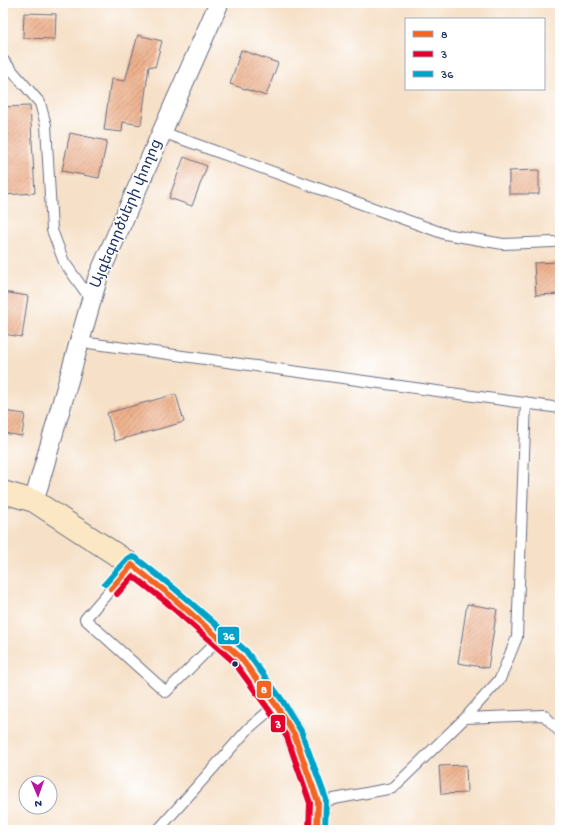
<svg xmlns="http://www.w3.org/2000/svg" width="563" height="833" font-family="'Gochi Hand','Noto Sans Armenian',sans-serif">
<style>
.building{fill:url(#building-hatch)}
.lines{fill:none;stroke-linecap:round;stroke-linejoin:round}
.lane-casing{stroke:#686d83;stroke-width:12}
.street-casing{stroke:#686d83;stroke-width:21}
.secondary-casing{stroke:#686d83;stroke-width:24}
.lane{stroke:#fff;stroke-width:10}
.street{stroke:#fff;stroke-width:19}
.secondary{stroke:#fbe7c3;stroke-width:22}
.bus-1-casing{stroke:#fff;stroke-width:9}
.bus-2-casing{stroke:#fff;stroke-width:9}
.bus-3-casing{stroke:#fff;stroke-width:9}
.bus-1{stroke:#f26522;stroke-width:6}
.bus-2{stroke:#e4002b;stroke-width:6}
.bus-3{stroke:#01a3c8;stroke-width:6}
.bus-dot{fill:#1b2f5e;stroke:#fff;stroke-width:1.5}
.labels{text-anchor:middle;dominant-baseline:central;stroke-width:3;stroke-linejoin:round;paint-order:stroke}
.street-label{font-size:15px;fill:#1b2f5e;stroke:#fff}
.line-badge{stroke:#fff;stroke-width:1.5}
.badge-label{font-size:11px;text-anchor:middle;font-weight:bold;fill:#fff}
</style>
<defs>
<pattern id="building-hatch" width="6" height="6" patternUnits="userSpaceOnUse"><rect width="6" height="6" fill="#eeb18d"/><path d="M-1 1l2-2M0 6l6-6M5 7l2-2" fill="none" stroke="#c09076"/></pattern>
</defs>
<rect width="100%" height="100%" fill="#fff"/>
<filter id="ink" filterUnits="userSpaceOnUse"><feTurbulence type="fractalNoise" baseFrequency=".025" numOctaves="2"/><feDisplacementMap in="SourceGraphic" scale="8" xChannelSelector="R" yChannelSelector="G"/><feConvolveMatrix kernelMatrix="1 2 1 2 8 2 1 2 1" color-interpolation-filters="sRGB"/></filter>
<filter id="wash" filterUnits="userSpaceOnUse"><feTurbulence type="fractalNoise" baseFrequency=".012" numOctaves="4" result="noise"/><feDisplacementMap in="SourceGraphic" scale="16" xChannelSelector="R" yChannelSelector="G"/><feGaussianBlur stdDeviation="0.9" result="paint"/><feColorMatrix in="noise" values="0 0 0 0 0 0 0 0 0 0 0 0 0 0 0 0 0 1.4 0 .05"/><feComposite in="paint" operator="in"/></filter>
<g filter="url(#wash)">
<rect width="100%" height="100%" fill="#f6e0c7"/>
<g id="blocks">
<!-- building -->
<path class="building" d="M24 13 56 14 55 39 23 38Z
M138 35 162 41 155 67 149 66 141 125 123 122 122 132 104 130 111 79 125 81Z
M241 50 278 63 266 96 230 84Z
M30 106 35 193 3 195V107Z
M70 133 107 141 99 178 62 171Z
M184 157 207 166 192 206 169 198Z
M539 170V194H509V171Z
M559 262 560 294 536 295 534 263Z
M3 292 28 296 22 337 3 334Z
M176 394 184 422 115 441 107 413Z
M3 411 25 414 22 436 3 433Z
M467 604 497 609 488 668 458 663Z
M466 765 467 793 441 794 439 766Z"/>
</g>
</g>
<g filter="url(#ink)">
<use href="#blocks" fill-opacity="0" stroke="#686d83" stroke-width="1"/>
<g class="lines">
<defs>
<path id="lane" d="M3 60 40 103 46 125 52 230 64 262 92 301
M162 132 445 234 503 244 553 242
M81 342 560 408
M132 565 85 619 166 692 220 638
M465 718 544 715 560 732
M318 802 393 788 465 718 500 679 517 637 526 402
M158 830 249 728 276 705"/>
<path id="street" d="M34 501 98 277 219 3"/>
<path id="secondary" d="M3 492 34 501 132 565 170 595 220 638 240 657 276 705 294 734 318 802 317 830"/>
</defs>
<!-- lane casing -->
<use href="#lane" class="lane-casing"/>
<!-- street casing -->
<use href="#street" class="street-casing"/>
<!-- secondary casing -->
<use href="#secondary" class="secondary-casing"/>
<!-- lane -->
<use href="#lane" class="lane"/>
<!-- street -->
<use href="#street" class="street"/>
<!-- secondary -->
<use href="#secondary" class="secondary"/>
<defs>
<path id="bus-1" d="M111 589 132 565 170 595 240 657 276 705 294 734 318 802 317 830"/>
<path id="bus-2" d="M117 594 133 576 165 601 234 662 269 710 287 737 310 803 309 830"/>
<path id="bus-3" d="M105 584 127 559 131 557 136 558 175 589 246 651 282 700 301 731 326 799 325 830"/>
</defs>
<!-- bus-1 casing -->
<use href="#bus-1" class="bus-1-casing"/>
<!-- bus-2 casing -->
<use href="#bus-2" class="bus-2-casing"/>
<!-- bus-3 casing -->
<use href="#bus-3" class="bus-3-casing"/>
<!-- bus-1 -->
<use href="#bus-1" class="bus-1"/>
<!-- bus-2 -->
<use href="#bus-2" class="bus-2"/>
<!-- bus-3 -->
<use href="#bus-3" class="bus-3"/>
</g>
</g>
<!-- markers -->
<circle class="bus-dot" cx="235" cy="664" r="3.5"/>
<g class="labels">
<!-- street labels -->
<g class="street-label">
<text transform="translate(127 214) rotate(-67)">Այգեգործների փողոց</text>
</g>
</g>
<g class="line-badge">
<rect x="217" y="626" width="23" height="19" rx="4" fill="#01a3c8"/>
<rect x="256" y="680" width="16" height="19" rx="4" fill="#f26522"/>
<rect x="270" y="714" width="16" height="19" rx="4" fill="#e4002b"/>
</g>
<g class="badge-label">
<text x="229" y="640">36</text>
<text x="264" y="693">8</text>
<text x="278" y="728">3</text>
</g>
<!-- margin -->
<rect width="563" height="833" fill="none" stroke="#fff" stroke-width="16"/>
<!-- legend -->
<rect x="405" y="18" width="140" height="72" fill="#ffffff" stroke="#a4acbf"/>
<rect x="413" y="31" width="20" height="6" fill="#f26522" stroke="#a4acbf"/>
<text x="441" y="38" font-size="12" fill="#1b2f5e">8</text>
<rect x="413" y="51" width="20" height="6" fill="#e4002b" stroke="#a4acbf"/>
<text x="441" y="58" font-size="12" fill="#1b2f5e">3</text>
<rect x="413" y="71" width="20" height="6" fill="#01a3c8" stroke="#a4acbf"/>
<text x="441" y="78" font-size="12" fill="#1b2f5e">36</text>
<!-- north arrow -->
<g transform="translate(38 795) rotate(178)"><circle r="19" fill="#ffffff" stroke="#a4acbf"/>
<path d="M0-3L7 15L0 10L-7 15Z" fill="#b5179e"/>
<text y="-6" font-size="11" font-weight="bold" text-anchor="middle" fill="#1b2f5e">N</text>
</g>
</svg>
